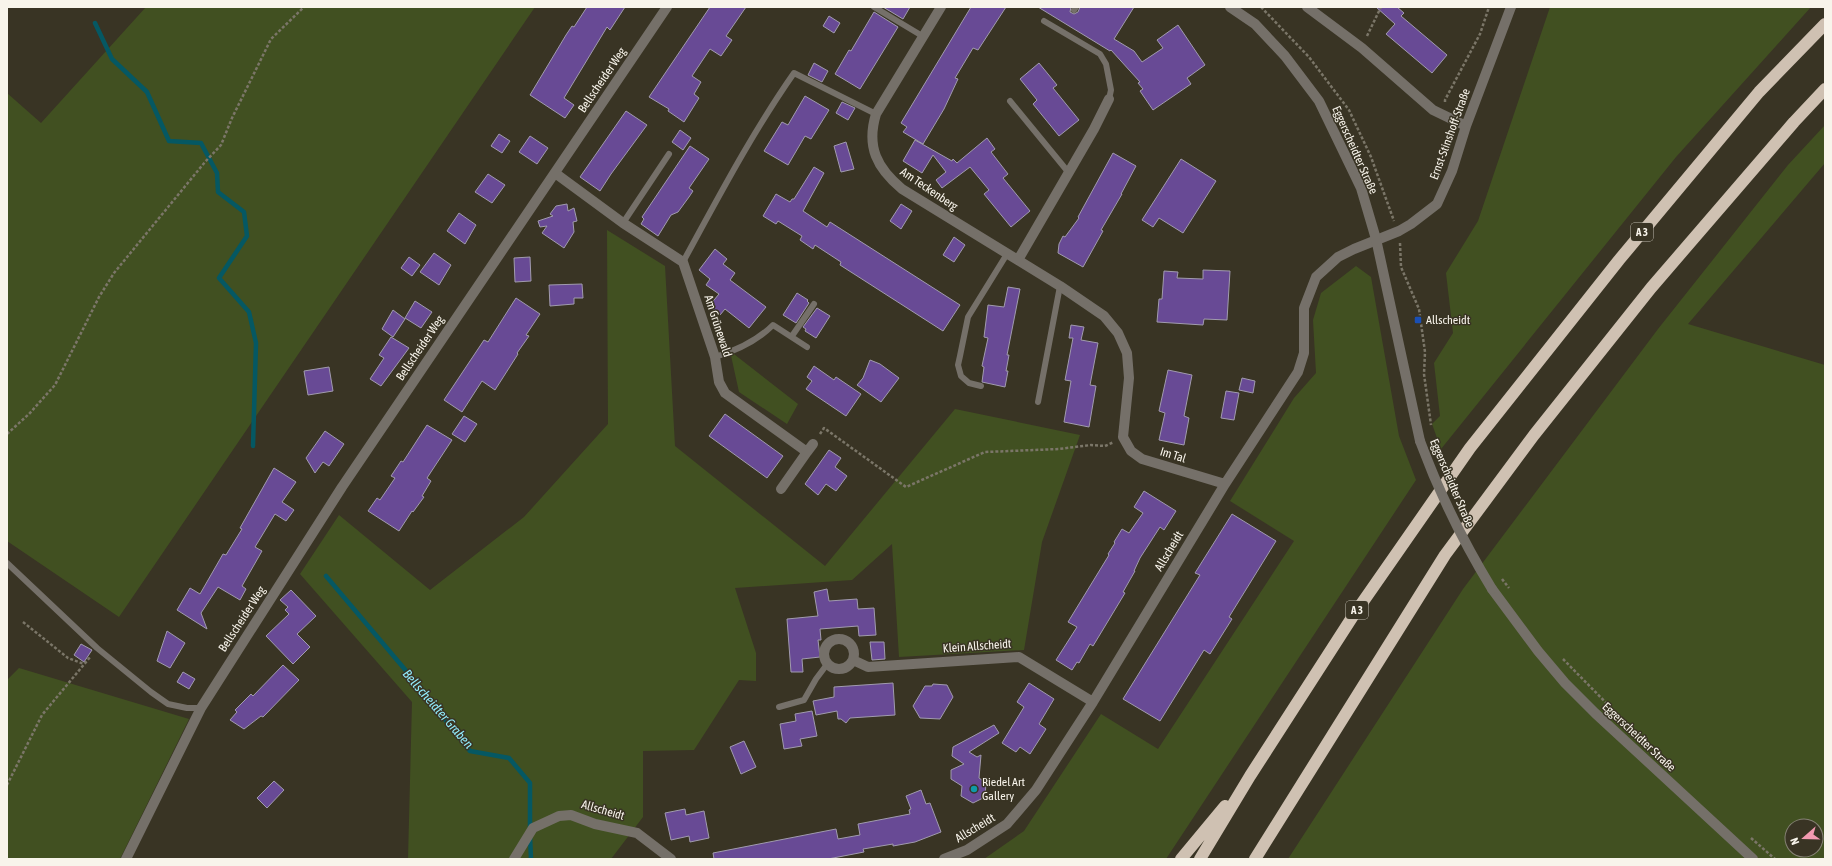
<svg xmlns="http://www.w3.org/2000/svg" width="1832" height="866" font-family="'Asap Condensed',sans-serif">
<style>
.green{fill:#415021;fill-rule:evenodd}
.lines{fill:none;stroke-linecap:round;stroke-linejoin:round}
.stream{stroke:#055863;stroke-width:4.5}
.building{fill:#684a95;stroke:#a19bae}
.path{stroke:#7b7668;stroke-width:2.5;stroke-dasharray:3 2;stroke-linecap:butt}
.service{stroke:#757069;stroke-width:6}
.minor{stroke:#757069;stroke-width:10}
.tertiary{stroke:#757069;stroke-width:10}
.motorway{stroke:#cfc1b2;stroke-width:12}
.tertiary-bridge{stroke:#757069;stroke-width:10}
.transit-dot{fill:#1a4fb4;stroke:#393424;stroke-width:1.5}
.culture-dot{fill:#0f9aa8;stroke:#393424;stroke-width:1.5}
.labels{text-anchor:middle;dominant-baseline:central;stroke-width:3;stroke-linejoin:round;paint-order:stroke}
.shield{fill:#393424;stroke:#bfbaaf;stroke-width:1}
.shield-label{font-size:11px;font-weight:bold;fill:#f8f4eb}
.street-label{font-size:12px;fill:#f8f4eb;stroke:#393424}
.poi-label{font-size:12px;fill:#f8f4eb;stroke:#393424;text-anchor:start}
.water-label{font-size:13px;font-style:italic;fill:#92edfd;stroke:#393424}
</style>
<rect width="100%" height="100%" fill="#393424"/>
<!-- green -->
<path class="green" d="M146 7H535L119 617 7 541V93L41 123Z
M1550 7H1811L1676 157 1441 449 1432 424 1440 416 1434 363 1453 333 1446 273 1478 221Z
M1825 125V163L1688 324 1825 365V859H1288L1463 589 1658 329 1788 165ZM1792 826H1816V850H1792Z
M607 230 665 266 675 446 825 566 955 409 1080 435 1042 542 1024 650 899 657 892 544 852 580 735 588 756 653V681L739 680 694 750 643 751V817L611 859H408L412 702 300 574 339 515 430 590 524 517 608 424Z
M1356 266 1371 277 1399 436 1416 480 1166 859H984L1024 831 1101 714 1158 749 1294 541 1230 501 1294 398 1316 373 1313 320 1321 293Z
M730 351 798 404 787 424 739 392Z
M19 668 189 719 120 859H7V680Z"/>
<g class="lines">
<!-- stream -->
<path class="stream" d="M95 23 112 59 147 92 169 141 201 143 217 173 218 192 244 212 247 236 219 278 249 312 256 343 253 446
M326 576 413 679 470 751 509 758 530 783V829
M530 836 531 859"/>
</g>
<!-- building -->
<path class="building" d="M587 7H625L610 30 607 27 564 98 574 105 565 118 530 95 566 35 572 26 574 27Z
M710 7H746L726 36 732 40 721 56 710 49 692 76 701 82 694 94 699 98 684 122 668 111 669 109 649 97Z
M883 7H910L903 19Z
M971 7H1006L978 50 973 48 955 78 958 79 944 109 923 144 903 132 907 127 901 123Z
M1038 7H1071L1070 12 1074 14 1078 12 1080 7H1134L1114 39 1134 51 1142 62 1163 48 1157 40 1178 25 1205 65 1187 78 1191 84 1153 110 1140 91 1143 89 1138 83 1140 82 1111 50 1110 51Z
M1376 7H1397L1404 13 1401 16 1447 55 1432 73 1386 34 1395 24Z
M874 12 898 27 860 89 835 74 849 50 851 51Z
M829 16 840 23 834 33 823 26Z
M814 63 828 71 822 82 808 75Z
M1039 63 1057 85 1053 88 1079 120 1059 136 1033 104 1037 100 1020 79Z
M805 96 829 110 811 139 805 136 788 165 764 151 782 122 788 125Z
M842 102 855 108 848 120 836 113Z
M626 111 647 125 611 174 600 191 580 177Z
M680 130 691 138 683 150 672 142Z
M499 134 510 141 502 153 491 146Z
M530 136 548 148 537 164 519 152Z
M987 138 995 149 991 152 1008 174 1003 178 1030 211 1011 227 984 194 989 190 970 167 942 188 936 180 946 172 933 155 922 173 903 161 915 140 952 161 953 159 957 163Z
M846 142 854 169 841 172 834 146Z
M690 146 709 159 689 188 693 191 689 197 678 212 671 215 658 236 641 224 644 219 642 217Z
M1113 153 1136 166 1121 194H1122L1101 230 1103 231 1083 267 1058 253 1059 244 1063 236 1065 237 1079 218 1078 217Z
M1181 159 1216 181 1183 233 1159 218 1153 227 1142 220Z
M814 167 824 173 803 211 827 227 830 222 960 305 943 331 840 265 841 262 815 245 813 249 800 240 802 236 778 221 776 224 763 216 776 194 790 202 792 199H794Z
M488 174 505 185 492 203 475 192Z
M567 204 568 211 574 208 577 221 573 222 574 232 564 248 542 233 547 226 540 227 538 221 553 216 550 214 556 206Z
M901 204 912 211 901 229 890 221Z
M459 213 476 225 465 244 447 231Z
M954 237 965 245 954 262 943 255Z
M715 249 727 259 723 264 735 273 730 280 766 307 749 328 725 309 720 315 709 306 719 294 706 285 710 279 699 270Z
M434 253 451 265 439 285 420 272Z
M409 257 420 265 412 276 401 268Z
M530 257 531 281 515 282 514 258Z
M1203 270 1230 271 1227 320 1204 319 1203 325 1157 322 1159 299H1162L1164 271 1178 272 1177 278 1203 279Z
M582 284 583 298H574V304L550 306 549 285Z
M1008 287 1020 289 1007 355H1009L1006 371H1008L1005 387 982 382 984 367 982 366 988 338 984 337 988 305 1004 307Z
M797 293 808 300 807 301 809 303 796 323 783 315Z
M516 298 540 314 526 335 529 336 517 353 518 354 495 390 482 381 462 412 444 400 484 340 488 342Z
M415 301 432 312 421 328 405 318Z
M817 308 830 316 816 338 805 331 806 329 803 327Z
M393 310 405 319 393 337 382 329Z
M1071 325 1084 327 1081 340 1098 343 1090 385 1096 386 1089 427 1064 422 1071 381 1065 380 1073 338H1069Z
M391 337 409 348 381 386 370 379 384 358 379 355Z
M870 360 880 364 899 378 881 402 857 385 863 378Z
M814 366 834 380 836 377 861 394 846 416 806 389 812 381 807 377Z
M329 367 333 391 308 395 304 371Z
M1168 370 1192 375 1184 416 1189 418 1184 445 1159 440 1165 413 1159 411Z
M1242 378 1255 381 1253 393 1239 390Z
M1226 391 1239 393 1234 420 1221 418Z
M725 414 783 456 767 478 709 436Z
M464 416 477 424 465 442 452 434Z
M427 425 452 440 427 478 431 481 422 496 424 497 413 512 412 511 399 531 368 511 377 498 380 500 395 478 391 476 401 461 403 462Z
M325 431 344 444 329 466 323 462 315 473 306 458Z
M829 450 841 458 835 467 847 476 836 491 826 484 818 495 805 484Z
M274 468 296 482 282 502 294 510 286 521 275 514 255 547 262 551 242 586 246 589 240 600 218 587 201 613 207 629 177 610 190 588 200 594 223 554 226 555 242 529 240 528Z
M1144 491 1176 511 1164 530 1160 527 1140 558 1134 571H1135L1123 592 1125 593 1093 646 1090 644 1079 663 1077 662 1072 670 1056 660 1077 627 1068 622 1109 555 1108 554 1115 543 1114 542 1122 529 1129 533 1143 513 1134 507Z
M1232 514 1276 541 1229 617 1232 619 1210 654 1204 650 1160 721 1123 699 1200 575 1195 573Z
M827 589 829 601 857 599 858 609 874 608 876 635 859 636 858 626 820 629 821 640H818L820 657 802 659 803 672H791L787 619 818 616 814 592Z
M291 590 316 616 297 634 310 647 293 664 266 636 289 614 285 610 288 607 280 600Z
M167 631 185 643 170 668 157 661Z
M870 642H884L885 659 872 660Z
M81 644 92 650 84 662 74 655Z
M283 665 299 680 263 717 261 716 244 729 230 720 237 712 235 710 251 694 253 696Z
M183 672 195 679 189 689 177 682Z
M893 683 895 715 850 718 846 723 841 719H838L837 711 816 715 813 701 834 697V687Z
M1029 683 1054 699 1039 724 1046 729 1030 754 1020 747 1016 752 1002 743 1024 707 1017 702Z
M933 684 947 685 953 697 940 719 920 718 913 706 925 686H932Z
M812 711 817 736 800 739 802 746 784 749 780 724 796 721 795 714Z
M994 725 999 733 969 752 977 757 981 755 979 778 986 783 985 797 973 803 961 796 962 786 951 779V770L964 764 952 756 953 747Z
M744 741 756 767 741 774 730 747Z
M274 781 284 790 267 808 257 798Z
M921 790 926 804 930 803 941 832 915 842 893 846V844L863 849 864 852 828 859H714L713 853 836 829 838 839 860 835 858 824 910 814 909 810 911 809 906 796Z
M685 809 686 815 704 811 709 838 690 842 689 836 671 840 665 813Z"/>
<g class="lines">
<!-- path -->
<path class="path" d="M1261 7 1309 57 1349 110 1371 157 1394 221
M1367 36 1381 7
M1445 102V100L1480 34 1489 7
M1400 243 1401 267 1419 309 1425 352 1424 374 1431 425
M7 434 29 414 55 385 99 297 114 273 205 162 221 145 232 118 271 39 304 7
M820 434 824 428 906 487 985 452 1059 449 1091 445 1105 446 1114 442
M1502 579 1509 588
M23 622 68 658 84 664
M1563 659 1620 717
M7 785 42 715 91 656
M1751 838 1775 859"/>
<!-- service -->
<path class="service" d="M874 7 924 37
M1074 10 1076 7
M1044 21 1100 54 1106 64 1111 90 1109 99
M1010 101 1069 173
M623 223 669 154
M683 262C718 198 752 133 794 73L876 114
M792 336 814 304
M715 357C735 351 758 340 773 325L807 347
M981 386 969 383 961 376 958 365 960 356 968 317 1007 254
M1038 402 1060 286
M7 563 97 648 151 692 168 704 187 708H201
M779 707 804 700 816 679 828 663"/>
<!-- minor -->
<path class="minor" d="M941 7 876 114C866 147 877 168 902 189L1060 286 1104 316 1118 333 1127 353 1129 378 1123 437 1131 451 1142 459 1225 484
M1307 7 1362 48 1433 110 1466 126
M555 173 623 223 683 262 715 357 719 382 725 393 807 452 813 444
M1018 260 1094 129 1109 99
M781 489 807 452
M824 654a15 15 0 1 1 30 0a15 15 0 1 1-30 0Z
M853 660 868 667 1019 657 1093 702
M126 859 201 708 342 487 667 7
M514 859 533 828 559 816 571 815 595 824 637 833 671 859
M944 859 967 850 1007 824 1036 790 1093 702 1225 484 1298 372 1304 353V308L1316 277 1338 257 1354 249 1399 231 1411 224 1437 204 1452 171 1466 126 1511 7"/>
<!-- tertiary -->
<path class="tertiary" d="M1230 7 1255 24 1285 56 1319 101 1361 188 1376 239 1420 441
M1492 589 1538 651 1565 683 1595 713 1753 859"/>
<!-- motorway -->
<path class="motorway" d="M1181 859 1225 806
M1200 859 1250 776 1353 616 1470 448 1619 260 1759 92 1825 24
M1255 859 1445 555 1534 435 1651 288 1794 122 1825 89"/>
<!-- tertiary-bridge -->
<path class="tertiary-bridge" d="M1420 441C1440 495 1462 540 1492 589"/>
</g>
<!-- markers -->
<rect class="transit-dot" x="1414" y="316" width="8" height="8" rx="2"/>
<circle class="culture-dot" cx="974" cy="789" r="4"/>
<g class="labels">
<!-- shield labels -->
<g class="shield">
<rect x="1631" y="223" width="22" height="18" rx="3"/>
<rect x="1346" y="601" width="22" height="18" rx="3"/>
</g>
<g class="shield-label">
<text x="1642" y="232">A 3</text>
<text x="1357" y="610">A 3</text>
</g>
<!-- street labels -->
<g class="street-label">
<text transform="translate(602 80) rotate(-56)">Bellscheider Weg</text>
<text transform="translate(1450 134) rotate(-70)">Ernst-Stinshoff-Straße</text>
<text transform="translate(1355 150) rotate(66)">Eggerscheidter Straße</text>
<text transform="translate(929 189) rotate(34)">Am Teckenberg</text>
<text transform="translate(718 326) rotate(72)">Am Grünewald</text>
<text transform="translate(420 348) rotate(-56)">Bellscheider Weg</text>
<text transform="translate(1173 455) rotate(17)">Im Tal</text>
<text transform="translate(1452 483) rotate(67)">Eggerscheidter Straße</text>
<text transform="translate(1169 551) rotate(-59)">Allscheidt</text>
<text transform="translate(242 619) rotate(-57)">Bellscheider Weg</text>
<text transform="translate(977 646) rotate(-4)">Klein Allscheidt</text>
<text transform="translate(1639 737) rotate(43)">Eggerscheidter Straße</text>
<text transform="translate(603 810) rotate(16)">Allscheidt</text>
<text transform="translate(975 828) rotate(-31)">Allscheidt</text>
</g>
<!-- poi labels -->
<g class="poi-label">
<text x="1426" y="320">Allscheidt</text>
<text x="982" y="782">Riedel Art<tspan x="982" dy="14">Gallery</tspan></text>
</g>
<!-- water labels -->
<g class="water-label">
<text transform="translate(438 709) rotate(49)">Bellscheidter Graben</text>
</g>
</g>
<!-- border -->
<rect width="1832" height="866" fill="none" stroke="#f8f4eb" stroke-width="16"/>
<!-- north arrow -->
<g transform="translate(1804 838) rotate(250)"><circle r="19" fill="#393424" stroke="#858174"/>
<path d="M0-3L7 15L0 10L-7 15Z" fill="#f29ab0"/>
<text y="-6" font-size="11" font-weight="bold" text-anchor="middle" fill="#f8f4eb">N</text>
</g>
</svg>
